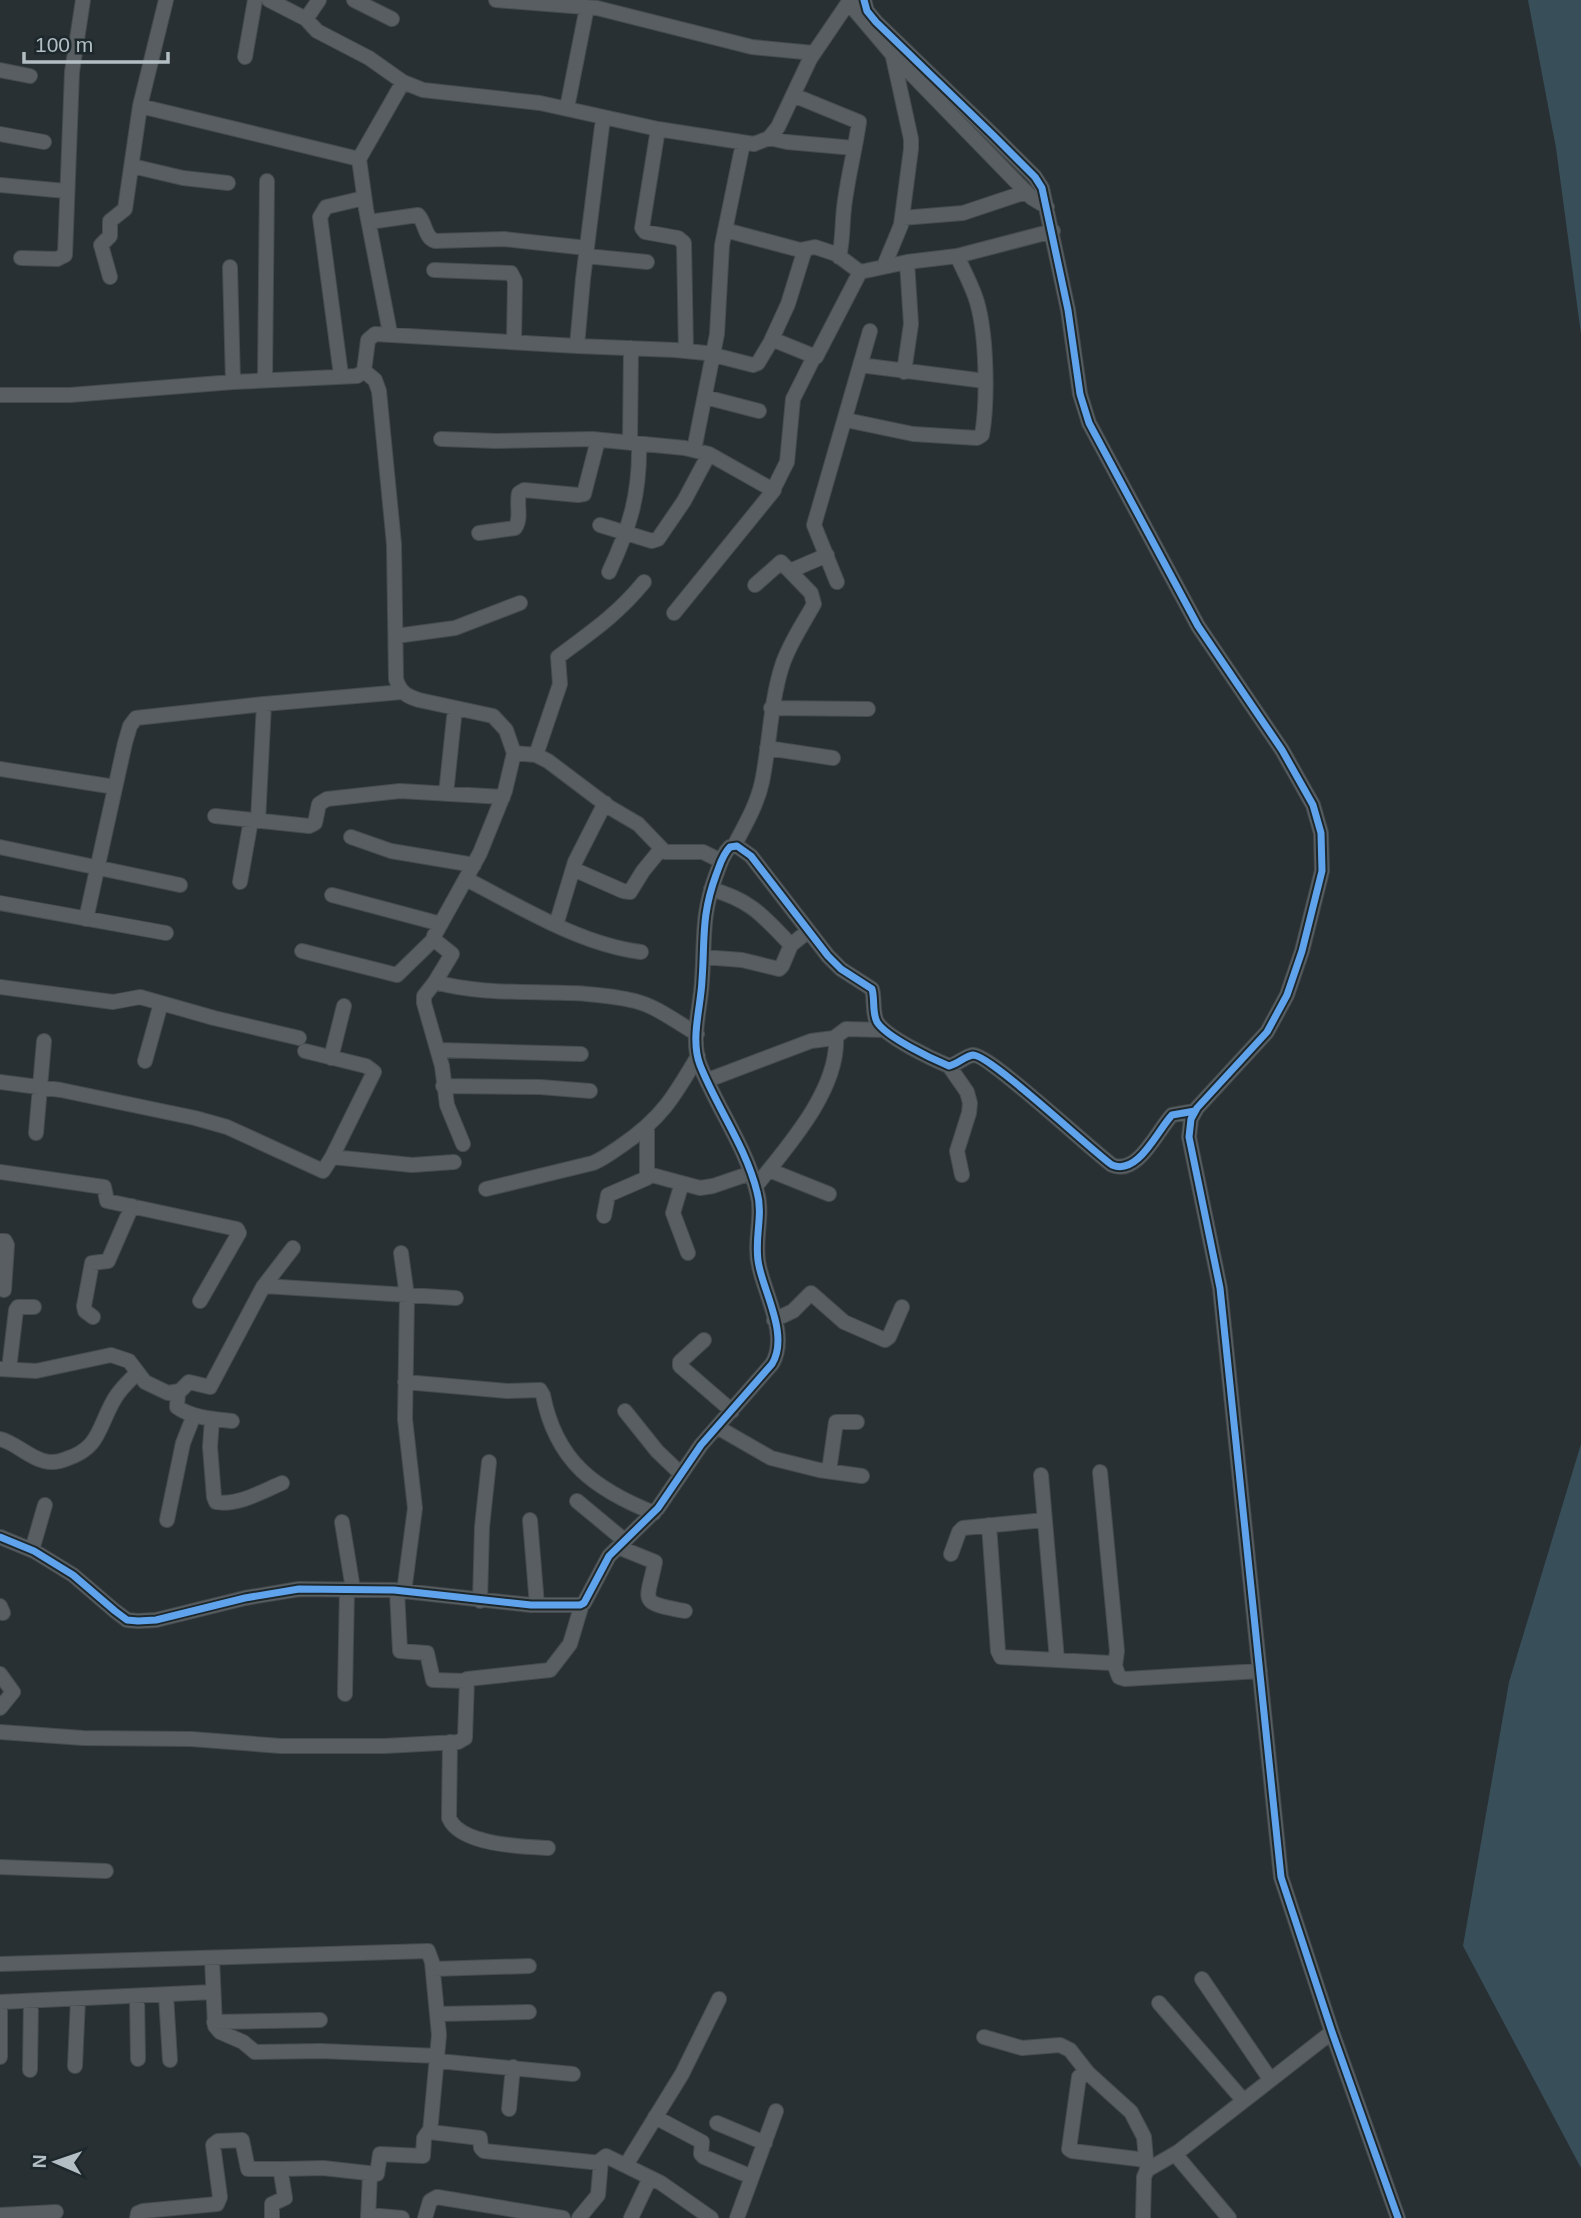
<svg xmlns="http://www.w3.org/2000/svg" width="1581" height="2218" font-family="Helvetica,sans-serif">
<style>
.water{fill:#384e59}
.lines{fill:none;stroke-linecap:round;stroke-linejoin:round}
.minor-casing{stroke:#464c4e;stroke-width:16}
.minor{stroke:#585e62;stroke-width:14}
.cycleway-casing{stroke:#1d282d;stroke-width:11}
.cycleway{stroke:#60a3ed;stroke-width:7}
</style>
<rect width="100%" height="100%" fill="#293033"/>
<!-- water -->
<path class="water" d="M1528 0H1581V334L1556 148Z
M1581 1444V2168L1463 1946 1509 1682Z"/>
<g class="lines">
<defs>
<path id="minor" d="M269 0 306 19 317 31 369 58 403 82 423 90 540 103 658 129 754 144 769 138 778 127 810 59 850 0
M354 0 392 19
M496 0 597 8 752 47 814 53
M850 0 853 8 892 54 1032 198 1047 207
M864 0 867 11 876 22 994 136 1035 177 1042 188 1068 310 1080 394 1089 423 1198 626 1282 750 1313 805 1321 833 1322 871 1302 951 1287 995 1267 1032 1197 1108 1191 1119 1189 1137 1220 1288 1281 1877 1332 2032 1398 2218
M306 19 319 0
M245 57 255 0
M0 70 30 76
M793 95 859 122C855 151 847 180 844 208 842 225 843 240 839 257
M140 106 359 159
M567 108 587 7
M658 129 642 228 645 232 678 238 684 243 686 351
M0 134 44 142
M769 138 787 142 854 148
M132 166 183 178 228 183
M0 185 66 191
M902 218 963 213 1026 192
M369 222 418 215C426 223 424 237 435 241L504 239 587 248
M725 230 800 250 815 247 836 254 860 272
M586 256 647 262
M21 258 57 259 65 255 72 72 83 0
M884 266 901 225 911 149V139L893 57
M230 267 233 382
M434 270 511 273 515 281 514 341
M110 277 101 245 110 236V221L125 209 140 106 166 0
M390 333 366 209 359 159 403 82
M771 341 788 304 805 249
M577 346 583 279 603 118
M860 365 985 381
M364 371 375 380 379 391 394 544 396 679C400 692 406 696 419 700L493 716 506 730 514 753 505 791 480 853 434 936 437 942 452 954 435 982
M904 372 911 324 907 262
M341 375 320 217 326 207 364 198
M265 380 267 181
M0 395H70L233 382 357 376 364 371 368 340 375 334 577 346 675 350 706 353 753 365 758 363 770 343 774 340 816 357 860 272 907 262 957 256 1053 231
M705 397 759 411
M846 420 913 434 977 438 982 435C988 400 987 329 975 296 970 282 963 269 957 256
M441 439 496 441 592 439 685 448 709 454 773 490 787 462 793 399 814 357
M630 443 631 348
M694 450 717 334 722 245 743 143
M600 525 652 541 658 539 684 501 709 454
M479 533 515 528C522 518 516 505 519 493L524 490 578 495 584 494 598 440
M790 571 827 555
M609 572C630 527 640 494 639 444
M837 582 814 525 870 331
M674 613 774 490
M396 636 455 628 520 603
M771 708 868 709
M767 748 833 758
M514 753 536 755 548 761 609 807 638 824 665 852H703L721 861
M536 755 560 684 558 657C591 632 617 615 644 582
M0 769 115 787
M446 794 455 708
M215 816 309 826 315 823 319 804 327 799 400 791 503 797
M258 821 264 704
M351 837 391 851 474 865
M734 846C745 825 757 805 762 782 770 743 770 704 782 666 789 644 803 624 814 604L811 593 781 562 755 585
M0 847 180 885
M573 869 623 891 630 892 643 871 661 849
M466 879C521 907 579 944 641 952
M240 882 251 820
M711 889C752 901 762 915 791 945
M332 895 441 924
M0 903 166 933
M86 919 125 743 130 726 136 718 264 704 402 692
M556 925 575 862 605 803
M302 951 397 975 434 939
M703 957 742 960 779 969 782 966 791 945 807 932
M0 987 113 1002 140 997 214 1018 299 1038
M439 1050 581 1054
M331 1058 344 1006
M145 1061 161 1003
M949 1066 967 1092 970 1103 969 1113 957 1151 962 1175
M708 1080 811 1041 834 1038 846 1029 884 1030
M0 1082 61 1090 195 1118 227 1127 323 1171 332 1157 374 1072 366 1066 305 1051
M443 1086 540 1087 590 1091
M36 1133 44 1041
M463 1144 447 1105 442 1066 424 1003V996L435 982C499 1000 569 985 635 1001 656 1006 678 1023 697 1034
M332 1157 412 1165 454 1162
M769 1170 829 1194
M0 1172 104 1187 107 1201 237 1229 239 1233 200 1301
M648 1174 700 1188 713 1186 751 1173
M682 1183 673 1213 688 1253
M756 1186C787 1147 839 1090 836 1037
M486 1189 593 1163C603 1159 612 1152 621 1146 661 1119 674 1097 698 1056
M604 1216 608 1195 647 1178V1127
M0 1241H5L7 1245 4 1290
M401 1253 407 1296 405 1419 415 1508 404 1592
M264 1286 456 1298
M93 1317 85 1311 84 1306 92 1263 108 1261 132 1206
M774 1320 793 1311 811 1293 844 1322 885 1340 889 1337 902 1307
M704 1340 680 1362V1366L732 1411
M0 1369 36 1371 111 1355 129 1361 145 1382 168 1393 180 1391 189 1382 210 1387 263 1287 293 1248
M9 1369 16 1310 18 1307H34
M405 1382 507 1391 540 1390 543 1395C556 1461 594 1489 654 1513
M178 1392 177 1407C192 1418 214 1419 232 1421
M625 1411 657 1451 681 1474
M212 1419 210 1447 214 1497 216 1502C238 1506 263 1491 282 1483
M717 1427 771 1458 819 1470 862 1476
M0 1439C16 1443 28 1457 44 1461 51 1463 59 1462 66 1459 101 1448 98 1426 115 1398 121 1388 129 1381 137 1373
M829 1471 836 1422H857
M1100 1472 1117 1651 1115 1666
M1041 1475 1057 1660
M577 1501 624 1540
M167 1520 183 1443 194 1415
M530 1520 537 1605
M342 1522 353 1589
M989 1525 998 1651 1001 1657 1110 1663 1115 1666 1119 1677 1125 1679 1260 1671
M0 1537 34 1551 73 1575 115 1611 127 1620 138 1621 156 1620 245 1598 299 1589 394 1590 531 1605H580L584 1603 609 1556 658 1508 701 1445 772 1364C789 1336 765 1295 759 1266 753 1241 764 1216 757 1192 746 1147 717 1108 700 1065 690 1039 701 1007 702 980 705 939 701 916 716 875 720 865 722 855 730 847L737 846 751 856 828 956 841 969 872 989C875 999 872 1013 877 1022 886 1037 932 1059 949 1066 958 1064 965 1056 973 1055 989 1054 1091 1150 1112 1165 1138 1176 1157 1131 1172 1115L1195 1111
M618 1547 655 1562C647 1603 637 1602 685 1611
M32 1550 45 1505
M951 1554 959 1532 963 1528 1045 1520
M397 1591 400 1651 427 1653 433 1680 466 1681
M480 1601 482 1527 489 1462
M0 1606 3 1613
M0 1674 13 1692 0 1708
M345 1694 347 1589
M0 1732 83 1738 191 1739 281 1746H385L458 1742 465 1738 467 1679 550 1670 570 1644 582 1604
M450 1742 449 1818C460 1845 523 1847 548 1848
M0 1867 106 1871
M212 1958 215 2026 220 2032 243 2042 255 2052 321 2051 438 2056
M0 1964 428 1951 432 1962 439 2035 430 2132 480 2138 481 2148 484 2151 601 2163
M433 1969 529 1966
M1202 1979 1270 2079
M166 1995 170 2060
M137 1996 138 2059
M0 2002 213 1992
M1159 2003 1243 2100
M438 2014 529 2012
M214 2022 320 2020
M984 2037 1022 2048 1060 2045 1070 2050 1088 2073 1131 2112 1144 2137 1147 2170
M0 2057V2002
M438 2061 573 2074
M75 2066 78 1999
M30 2070 31 2002
M1088 2073 1079 2077 1069 2149 1072 2151 1146 2160
M509 2109 513 2067
M655 2117 702 2142 701 2154 704 2157 752 2177
M717 2123 765 2143
M1175 2154 1229 2218
M626 2165 682 2074 719 1999
M0 2215 56 2212
M368 2215 402 2218
M137 2218 138 2213 143 2211 217 2204 220 2197 213 2145 218 2141 242 2140 248 2169H283
M272 2218V2204L285 2198 281 2173 283 2169 323 2168 377 2174 380 2154 423 2156 424 2138 429 2131
M368 2218 370 2174
M425 2218 430 2201 437 2197 563 2218
M579 2218 598 2195 601 2160 606 2156 661 2183 711 2218
M631 2218 650 2178
M737 2218 776 2111
M1143 2218 1144 2177 1147 2170 1178 2152 1332 2032"/>
</defs>
<!-- minor casing -->
<use href="#minor" class="minor-casing"/>
<!-- minor -->
<use href="#minor" class="minor"/>
<defs>
<path id="cycleway" d="M864 0 867 11 876 22 994 136 1035 177 1042 188 1068 310 1080 394 1089 423 1198 626 1282 750 1313 805 1321 833 1322 871 1302 951 1287 995 1267 1032 1197 1108 1191 1119 1189 1137 1220 1288 1281 1877 1332 2032 1398 2218
M0 1537 34 1551 73 1575 115 1611 127 1620 138 1621 156 1620 245 1598 299 1589 394 1590 531 1605H580L584 1603 609 1556 658 1508 701 1445 772 1364C789 1336 765 1295 759 1266 753 1241 764 1216 757 1192 746 1147 717 1108 700 1065 690 1039 701 1007 702 980 705 939 701 916 716 875 720 865 722 855 730 847L737 846 751 856 828 956 841 969 872 989C875 999 872 1013 877 1022 886 1037 932 1059 949 1066 958 1064 965 1056 973 1055 989 1054 1091 1150 1112 1165 1138 1176 1157 1131 1172 1115L1195 1111"/>
</defs>
<!-- cycleway casing -->
<use href="#cycleway" class="cycleway-casing"/>
<!-- cycleway -->
<use href="#cycleway" class="cycleway"/>
</g>
<!-- north arrow -->
<g transform="translate(56 2162) rotate(272)" stroke="#1d282d" stroke-width="5" paint-order="stroke">
<path d="M0-5L12 26L0 18L-12 26Z" fill="#b3bec4"/>
<text y="-10" font-size="19" font-weight="bold" text-anchor="middle" fill="#b3bec4">N</text>
</g>
<!-- scale -->
<path d="M24 52v10h144v-10" fill="none" stroke="#b3bec4" stroke-width="3.5"/>
<text x="35" y="52" font-size="21" fill="#b3bec4" stroke="#1d282d" stroke-width="5" paint-order="stroke">100 m</text>
</svg>
